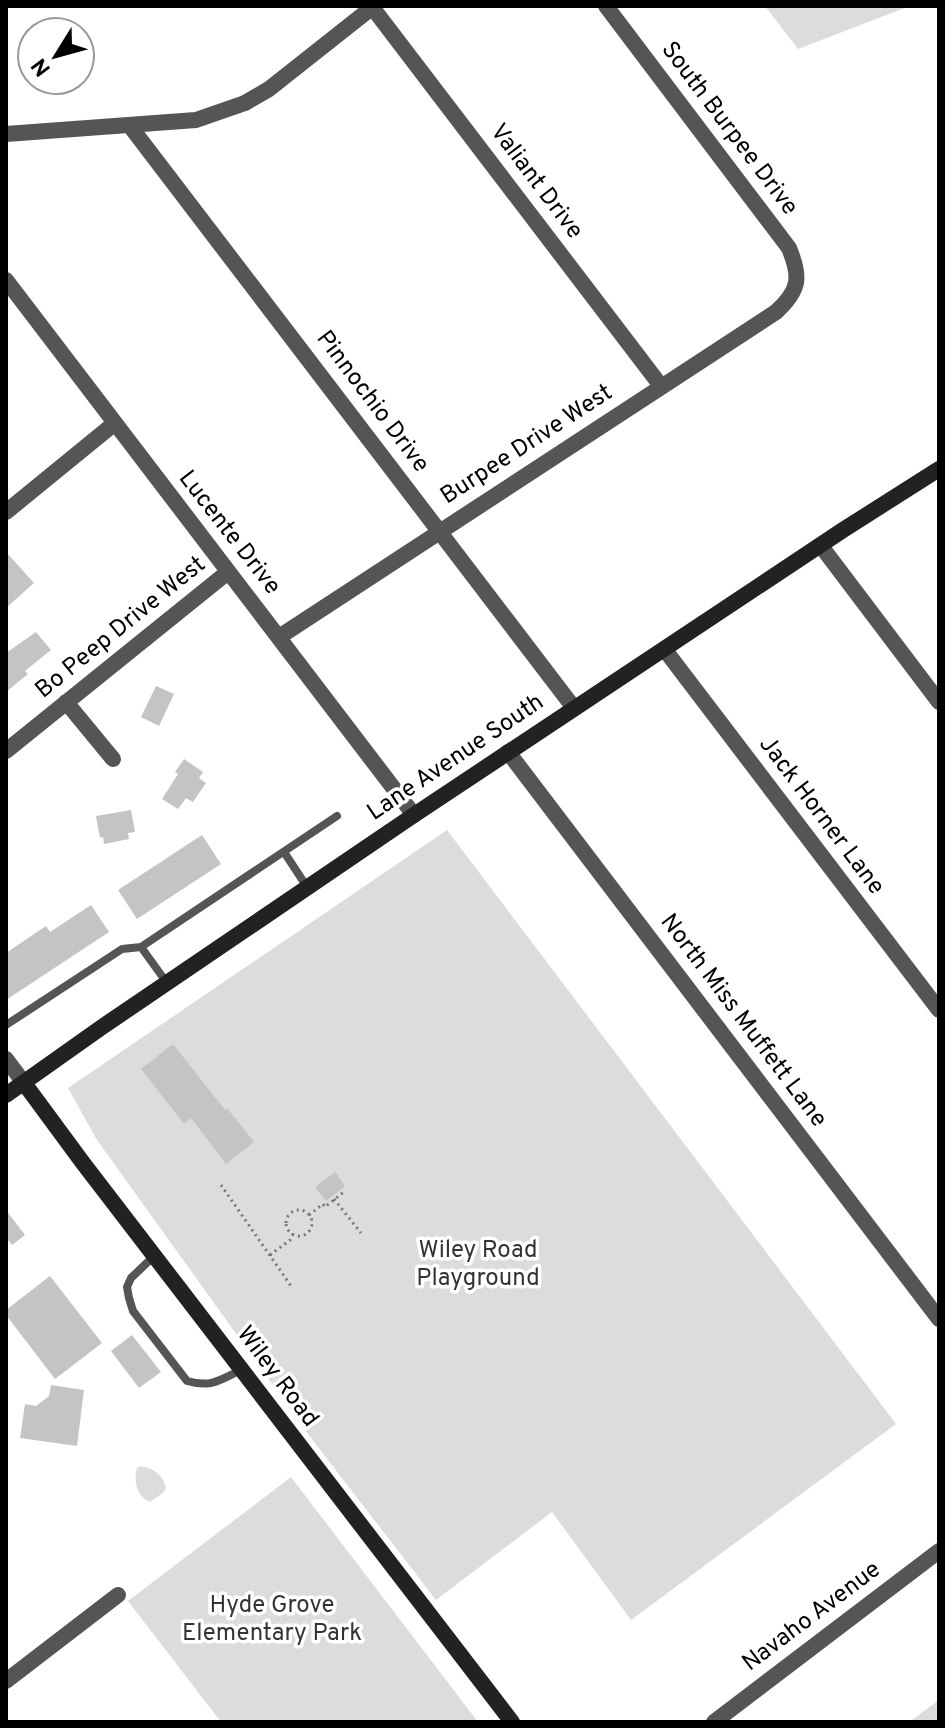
<svg xmlns="http://www.w3.org/2000/svg" width="945" height="1728" font-family="Overpass,sans-serif">
<style>
.green{fill:#dcdcdc}
.building{fill:#c4c4c4}
.lines{fill:none;stroke-linecap:round;stroke-linejoin:round}
.path{stroke:#777;stroke-width:3;stroke-dasharray:2 4;stroke-linecap:butt}
.lane{stroke:#555;stroke-width:8}
.street{stroke:#555;stroke-width:16}
.secondary{stroke:#222;stroke-width:16}
.labels{text-anchor:middle;dominant-baseline:central;stroke-width:7;stroke-linejoin:round;paint-order:stroke}
.street-label{font-size:24px;fill:#000;stroke:#fff}
.park-label{font-size:24px;fill:#333;stroke:#fff}
</style>
<rect width="100%" height="100%" fill="#fff"/>
<!-- green -->
<path class="green" d="M765 6H910L798 49Z
M447 830 896 1424 631 1620 552 1512 436 1600 311 1438 97 1140 68 1088Z
M141 1466C154 1469 162 1474 166 1487L164 1492 150 1502C137 1497 133 1481 137 1468Z
M291 1477 478 1722H221L128 1601Z
M939 1700V1722H909Z"/>
<!-- building -->
<path class="building" d="M6 552 34 583 6 608Z
M36 632 51 650 25 671 28 674 6 692V653Z
M156 686 174 694 159 726 141 717Z
M184 759 203 772 199 778 206 783 193 802 186 798 178 809 162 799 178 774 175 772Z
M131 810 135 832 128 833 129 839 104 844 103 837 100 838 96 816Z
M202 835 221 864 137 919 118 890Z
M91 905 109 932 6 1000V953L46 926 50 932Z
M173 1044 225 1110 227 1108 254 1142 226 1164 191 1118 184 1124 141 1069Z
M335 1172 345 1186 326 1201 315 1187Z
M6 1210 25 1235 12 1245 6 1238Z
M50 1276 102 1343 55 1379 6 1315V1310Z
M132 1335 161 1372 139 1388 111 1351Z
M51 1385 84 1390 77 1446 20 1438 25 1404 36 1406 49 1396Z"/>
<g class="lines">
<!-- path -->
<path class="path" d="M221 1185 291 1286
M334 1199 361 1233
M286 1223a13 13 0 1 1 26 0a13 13 0 1 1-26 0Z
M309 1215 323 1204 325 1207 345 1191
M270 1255 290 1240 293 1234"/>
<!-- lane -->
<path class="lane" d="M284 852 307 887
M141 947 337 816
M6 1025 122 949 141 947 167 983
M154 1256 131 1278 127 1287 129 1298 133 1311 187 1381C211 1388 220 1380 241 1370"/>
<!-- street -->
<path class="street" d="M372 7 661 386
M130 126 574 708
M6 134 196 120 245 103 269 89 374 6
M6 280 414 815
M6 512 115 423
M821 546 939 702
M279 637 776 312C800 290 801 277 789 248L606 6
M665 650 939 1010
M66 702 113 759
M6 751 228 572
M508 752 939 1319
M6 1059 24 1083
M6 1681 118 1595
M714 1722 939 1551"/>
<!-- secondary -->
<path class="secondary" d="M24 1083 83 1163 512 1722
M6 1095 102 1027 414 815 843 530 939 469"/>
</g>
<g class="labels">
<!-- street labels -->
<g class="street-label">
<text transform="translate(729 129) rotate(53)">South Burpee Drive</text>
<text transform="translate(536 182) rotate(53)">Valiant Drive</text>
<text transform="translate(372 402) rotate(53)">Pinnochio Drive</text>
<text transform="translate(527 445) rotate(-33)">Burpee Drive West</text>
<text transform="translate(229 533) rotate(52)">Lucente Drive</text>
<text transform="translate(121 628) rotate(-39)">Bo Peep Drive West</text>
<text transform="translate(456 758) rotate(-34)">Lane Avenue South</text>
<text transform="translate(821 816) rotate(53)">Jack Horner Lane</text>
<text transform="translate(743 1021) rotate(53)">North Miss Muffett Lane</text>
<text transform="translate(277 1377) rotate(53)">Wiley Road</text>
<text transform="translate(812 1617) rotate(-37)">Navaho Avenue</text>
</g>
<!-- park labels -->
<g class="park-label">
<text x="478" y="1251">Wiley Road<tspan x="478" dy="28">Playground</tspan></text>
<text x="272" y="1606">Hyde Grove<tspan x="272" dy="28">Elementary Park</tspan></text>
</g>
</g>
<!-- border -->
<rect width="945" height="1728" fill="none" stroke="#000000" stroke-width="16"/>
<!-- north arrow -->
<g transform="translate(56 56) rotate(233)"><circle r="38" fill="#ffffff" stroke="#999999" stroke-width="2"/>
<path d="M0-6L14 30L0 20L-14 30Z" fill="#000000"/>
<text y="-12" font-size="22" font-weight="bold" text-anchor="middle" fill="#000000">N</text>
</g>
</svg>
